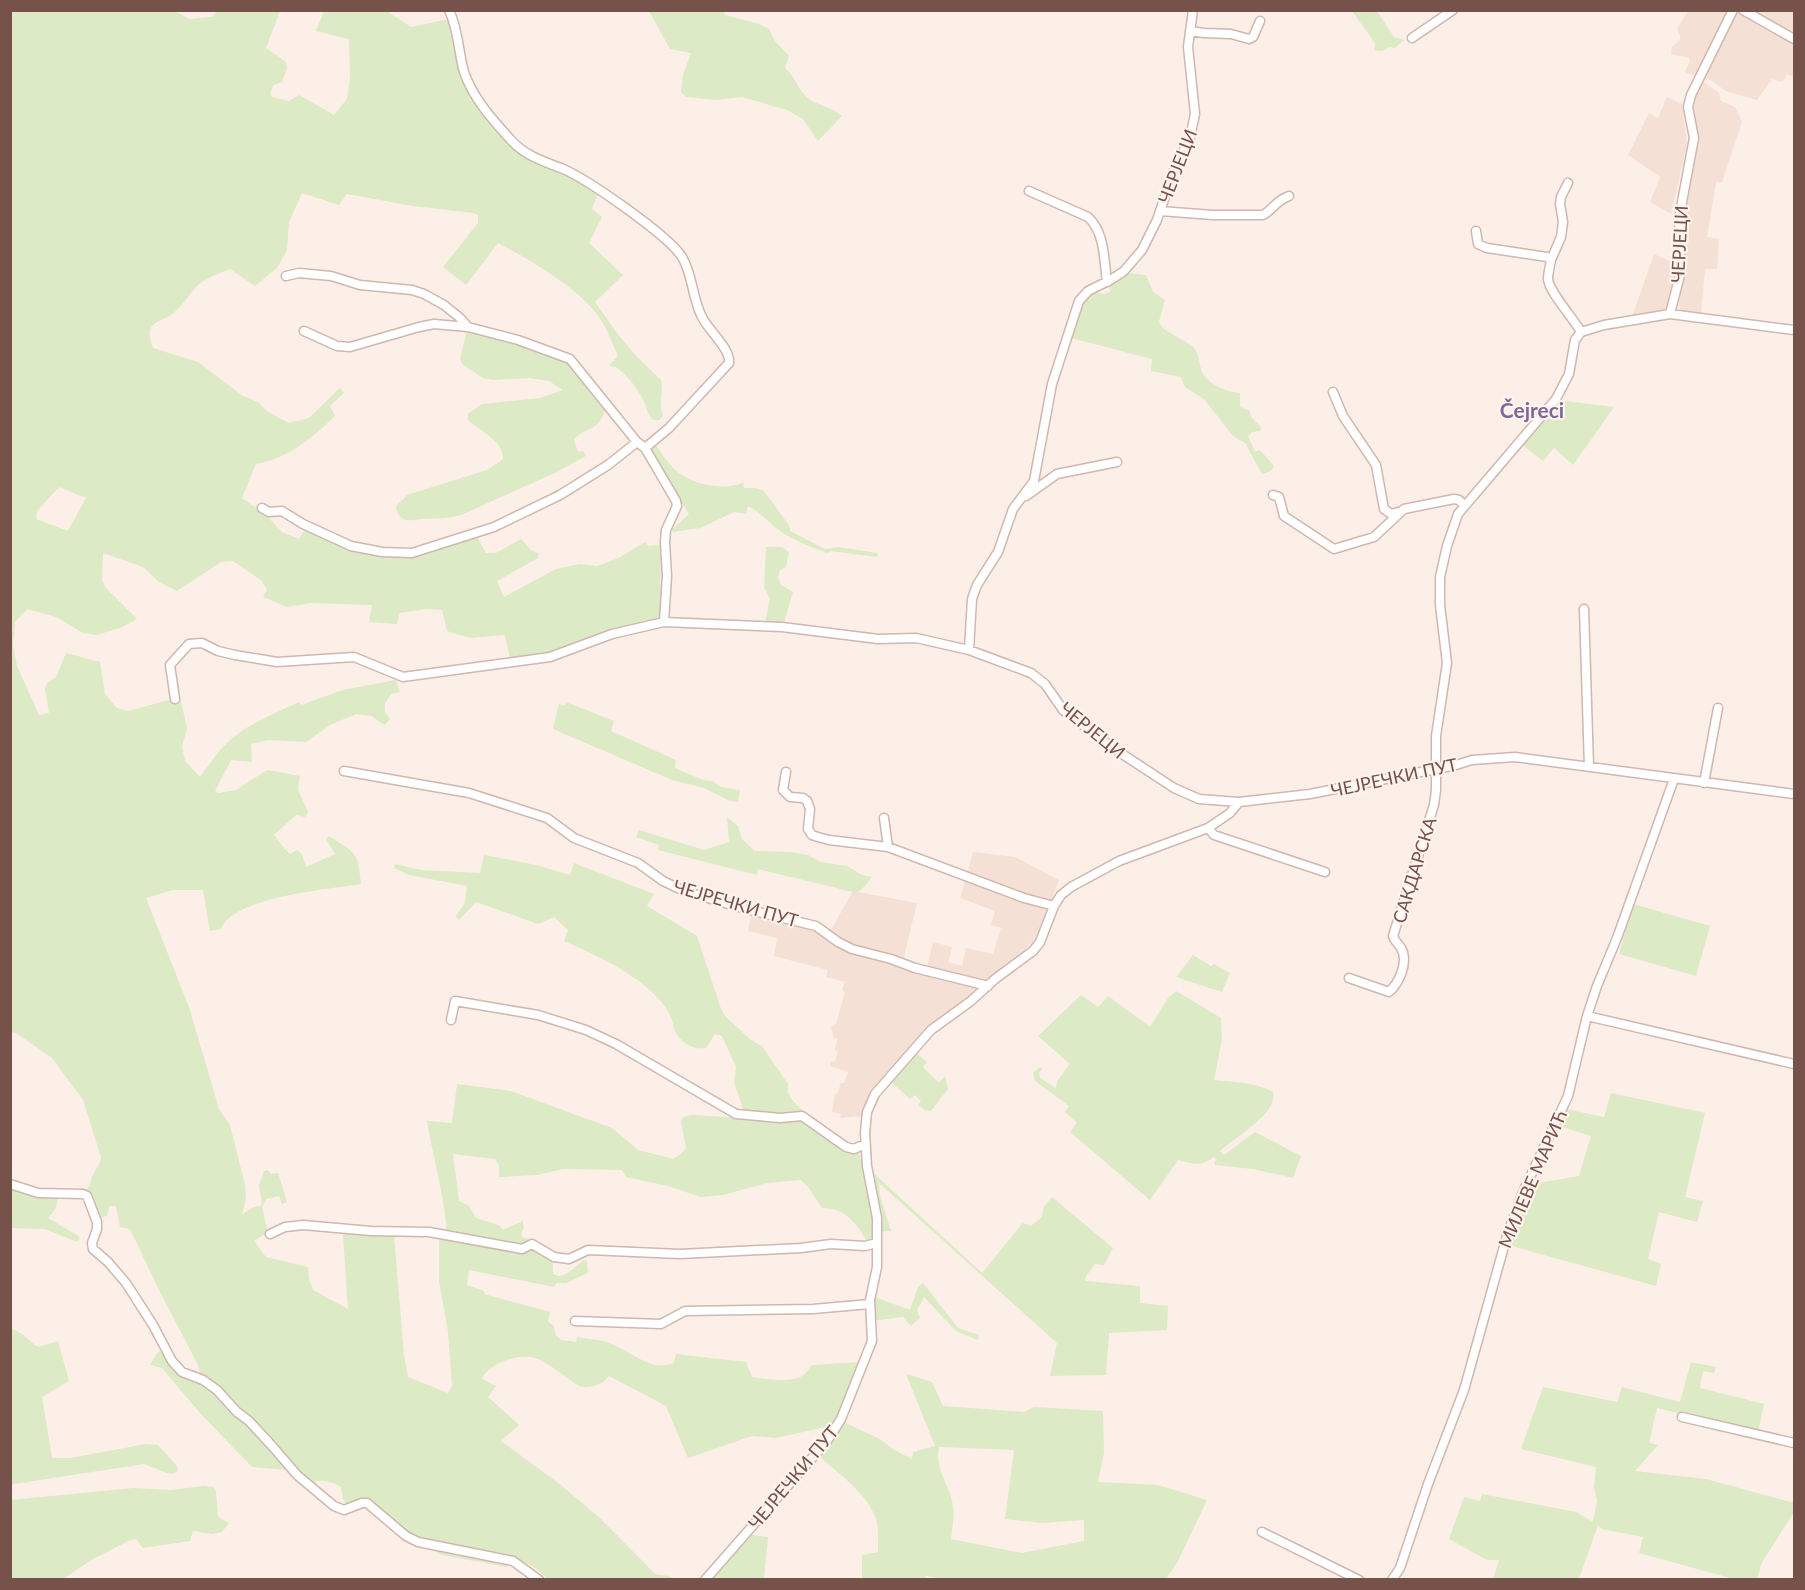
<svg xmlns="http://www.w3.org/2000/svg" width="1805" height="1590" font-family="Lato,sans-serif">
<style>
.residential{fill:#f4e0d5}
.green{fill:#dceac5;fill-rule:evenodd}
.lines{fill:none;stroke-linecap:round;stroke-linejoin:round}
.minor-casing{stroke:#d0b7af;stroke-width:11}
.minor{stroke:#fff;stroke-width:8}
.labels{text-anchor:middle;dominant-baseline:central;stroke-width:4.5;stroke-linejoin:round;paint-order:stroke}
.street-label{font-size:18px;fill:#76524b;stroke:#fff4ed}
.quarter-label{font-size:21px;font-weight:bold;fill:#7e6799;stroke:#fff4ed}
</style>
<rect width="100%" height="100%" fill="#fcefe7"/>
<!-- residential -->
<path class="residential" d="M1688 11H1730L1698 76 1686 73 1685 71 1690 61 1689 57 1671 55 1672 47 1680 40V35L1677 29Z
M1737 11 1794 44V77L1787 74 1782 82 1772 79 1757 100 1726 91 1706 77Z
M1755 11H1794V34Z
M1702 81 1719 93 1721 101 1735 107 1742 122 1722 182H1716L1707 237 1719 239 1717 269H1705L1701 315 1683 314 1680 309 1679 299 1686 260 1682 227 1689 171 1691 110 1693 101Z
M1667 97 1682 104 1687 145 1671 214 1650 202 1660 177 1628 155 1649 113 1658 118Z
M1654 254 1676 264 1678 269 1668 310 1665 312 1632 317Z
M973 852 1015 857 1059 880 1038 936 1018 957 929 1029 865 1107 862 1116 840 1118 841 1114 832 1112 835 1093 837 1094 841 1083H844L848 1072 830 1066 831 1061 835 1062 838 1051 834 1050 838 1039 834 1038 831 1027 836 1024 845 992 842 990 845 982 826 977 828 970 774 956 777 938 748 931 752 913 828 935 853 891 917 903 903 961 927 967 933 942 952 947 948 962 962 966 966 948 993 954 1001 928 991 925 995 911 960 898Z"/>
<!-- green -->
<path class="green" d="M11 11H175L189 19 212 17 217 11H280L266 48 286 62 287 68 282 82 274 85 270 92 272 97 289 101 299 95 334 115 347 99 350 79 349 39 316 31 324 11H387L411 27 449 19 473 98 481 111 510 143 531 159 547 168 561 171 598 193 592 209 602 217 589 243 623 275 595 302 616 332 637 357 661 380C664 391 658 403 663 416L659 420H653C646 413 647 406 642 398 637 387 626 374 616 367H612L609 365 618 356C612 342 606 326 597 314 576 287 529 259 498 243L466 285 443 267 478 223V215L473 213 413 206 347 194 339 205 302 193 289 222 287 250 277 268 255 286 230 269C220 273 206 278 197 286 188 295 184 305 172 314 167 319 157 320 152 326 147 332 151 341 153 348L198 362 243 396 258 402 268 412 289 423 309 418 340 388 344 393 330 406 335 416C313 437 288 459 256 464L242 498 265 514 282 532 299 539 305 528C338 540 377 562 414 556 435 553 456 543 477 537L486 553H496L521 539 531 550 539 554 538 558 497 581 504 597 556 569 579 564 597 566 619 558 645 542 648 546 661 545 660 621 548 654 510 659 505 635 470 638 447 631 442 610 426 609 399 613 397 624 369 622 372 605 311 603 287 607 263 597 267 590 262 581 233 561 221 562 177 591 159 582 143 567 103 553 102 579 105 587 137 619 122 627 97 635 83 633 56 617 27 609 15 622 13 645 17 666 39 715 49 713 45 689 47 683 56 677 66 653 100 662 105 694 117 708 128 711 180 697 187 728 182 747 185 761 200 777C209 765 218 751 229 741 249 723 276 713 299 702L301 705 343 690 396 680 400 692 391 694 385 703V712L390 719 385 725 371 716 356 714 330 725 306 742 268 740 251 744 252 762 231 760 215 791 218 793 236 790 267 770 300 776 298 790 308 812 305 817 296 815 274 835 284 848 290 854 297 850 302 854 306 867 335 854 326 839 329 836C356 853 358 852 361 884 330 889 232 897 221 929L210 931 203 890H172L146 898 190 1010 219 1109 230 1125 245 1185 246 1199 242 1214 252 1208 262 1205 259 1185 264 1171 268 1170 271 1174 278 1173 287 1202 282 1204 279 1196 266 1199 262 1208 268 1232 254 1241 266 1257 308 1267 309 1279 313 1290 348 1309 343 1234 394 1235 404 1355 408 1377 448 1393 452 1386 448 1332 439 1281V1235H447C445 1198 433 1158 427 1121L452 1123 457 1084 511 1091 612 1128 638 1150 673 1159 681 1154 686 1148 681 1122 683 1117 692 1115 743 1118V1109L734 1082 736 1067 722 1036 715 1034 706 1048C691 1050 682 1043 674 1030 671 988 598 956 564 941L568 930 554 917 538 924 476 902 459 920 456 916 465 903 467 886 409 875 394 868 395 864 421 870 480 873 484 855 536 865 570 875 574 863 654 894 647 906 697 936 721 1009 726 1017 751 1040 762 1046 788 1084V1093L792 1100 812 1120 839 1141 858 1146 873 1217 874 1240H866C857 1223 843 1207 822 1208L809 1188 801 1180 767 1183 723 1195 701 1197 668 1186 626 1177 622 1170 563 1169 537 1175 499 1177V1165L495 1159 453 1154 459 1201 469 1206 476 1218 499 1225 503 1230 523 1221 524 1228 521 1234 522 1237 528 1239 527 1247 553 1260V1274L558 1276C569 1276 576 1264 585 1260L587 1261 588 1273 566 1283H556L554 1287 469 1270 467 1285 484 1291V1294L550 1312 548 1322 553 1325 556 1335 561 1340 576 1342 577 1337C587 1339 597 1339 606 1342 630 1349 649 1373 674 1363L676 1354 746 1362 752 1377C764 1379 792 1383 802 1376 806 1374 809 1368 812 1365L862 1362 835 1425 776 1438 752 1436 688 1458 666 1406 609 1376C602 1385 590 1389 579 1386 568 1379 546 1361 535 1358 519 1353 488 1363 482 1379L496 1386 488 1397 519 1425 501 1441 561 1485 602 1520 655 1574 668 1576 677 1579H548L534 1567 509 1556 507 1567 442 1555C434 1552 433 1548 428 1543 422 1537 410 1535 402 1529 390 1519 382 1508 368 1501L348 1506 343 1499 341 1487C329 1480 318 1478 305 1486L287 1470 252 1467 200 1413 162 1368 150 1365 157 1353 163 1350 176 1368 201 1376 197 1363 159 1290 130 1229 120 1227 116 1206H109L107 1216 93 1219 83 1196C89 1187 90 1186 92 1177 95 1169 101 1165 101 1157L83 1100 52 1058 16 1033 11 1032ZM59 487 86 498 68 531 36 519 37 511Z
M649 11H724L725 15 759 24 769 29 775 41 789 56 785 68C795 76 799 92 808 98 818 106 830 106 842 116L818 141 803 119 787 110 742 97 716 100 686 97 681 92 683 75 691 53 670 49Z
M1352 11H1377L1394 37 1404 40 1395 48 1389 47 1382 51 1374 50 1375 43Z
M1128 273 1146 275 1153 292 1165 300 1159 321 1161 326C1170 335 1184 339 1193 347 1199 353 1199 362 1201 369 1206 385 1226 391 1240 393V407L1250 411 1251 417 1262 428 1260 431 1252 432 1248 436 1255 452 1260 450 1274 466 1271 471 1262 474 1245 443 1233 436 1204 399 1185 387 1181 377 1151 371 1152 359 1071 338C1076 321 1079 305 1093 292L1105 294 1110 291 1109 285Z
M467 331 487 334 567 361 585 379 591 376 609 399C606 409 603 420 595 426 587 431 579 432 574 440L578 452 583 451 586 456 557 472 461 515C447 519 436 518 422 519 417 519 412 521 407 520 400 519 396 513 396 506L407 495 487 470 503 459C504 441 480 431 468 420V414L482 404 540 398 563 390 549 381 530 378 493 380 483 378 462 364 460 358Z
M1557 400 1614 407 1573 465 1554 448 1543 461 1520 443Z
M654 443C662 453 669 466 679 473 697 486 722 490 743 483L744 488H755L764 491 789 525 790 531 825 549 838 547 878 553 877 557 831 551 827 553C812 547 797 542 783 533 770 525 761 512 748 506L746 514 734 512 700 528 673 532 672 530 689 514 647 449Z
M766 547H782L789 552 786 567 780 570 778 577 781 585 793 592 784 623 765 622 770 599 764 587Z
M566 702 614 721 611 731 676 760 675 768 703 780 713 781 721 787 740 790 738 802 730 801 704 788 672 780 553 729 559 704 565 706Z
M727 817 738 826 742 839 755 851 790 852 808 855 821 862 847 866 862 875 871 877 868 883 857 893 758 869 757 875 658 850 659 845 636 837 639 830 704 850 729 842Z
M1633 904 1710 926 1696 976 1619 954Z
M1193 955 1211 966 1214 964 1230 973 1222 992 1176 977Z
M1176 991 1221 1018 1222 1039 1214 1080C1233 1082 1256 1082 1273 1092 1279 1113 1234 1138 1220 1151L1224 1155 1255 1132 1301 1156 1293 1178 1253 1169 1215 1165 1214 1162 1217 1160 1214 1157C1200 1167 1195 1164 1178 1160L1150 1200 1070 1132 1077 1123 1065 1112 1069 1106 1035 1081 1033 1073 1040 1067 1042 1069 1039 1073 1040 1078 1056 1088 1058 1080 1070 1064 1038 1036 1081 995 1098 1007 1108 996 1150 1027 1168 998Z
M914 1051 927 1062 923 1067 939 1083 945 1076 948 1089 930 1112 928 1110 926 1111 918 1105 921 1101 915 1095 910 1099 889 1080Z
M1611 1093 1705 1113 1685 1197 1703 1201 1697 1222 1659 1212 1648 1259 1661 1264 1656 1286 1508 1245 1532 1184 1579 1176 1591 1136 1559 1126 1566 1109 1604 1117Z
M867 1167 982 1273 1023 1223 1031 1226 1042 1217 1043 1208 1052 1197 1113 1248 1104 1265 1095 1264 1085 1278 1086 1281 1140 1286V1303L1168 1306 1167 1330 1109 1333 1106 1375 1050 1376 1057 1343 879 1183 880 1196 891 1231 877 1232Z
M10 1187 58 1196 56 1208 48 1218 80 1237 77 1242 45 1229 11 1228Z
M877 1267 882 1268 872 1296 910 1310 918 1287 923 1283 958 1328 979 1335 978 1340 956 1331 924 1297 917 1310 920 1318 911 1326 903 1317 871 1321 869 1296Z
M11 1329C20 1330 30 1342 38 1347L58 1341 69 1381 42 1397 52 1458H71L146 1444 158 1445 177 1466 178 1471 173 1474 167 1473 144 1464 14 1484 11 1486Z
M1691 1362 1716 1367 1714 1373 1703 1371 1700 1388 1764 1404 1758 1432 1657 1408 1649 1443 1658 1445 1635 1471 1706 1479 1794 1503V1512L1762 1562 1757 1579H1734L1639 1553 1643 1537 1602 1529 1598 1525 1580 1576 1577 1579H1493L1499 1560H1487L1449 1539 1464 1497 1480 1501 1482 1494 1576 1512 1593 1522 1597 1501 1594 1487 1596 1467 1521 1449 1543 1387 1617 1402 1622 1387 1680 1402Z
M906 1374 932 1382 943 1406 1024 1412 1034 1407 1103 1411 1104 1453 1098 1482 1158 1485 1207 1500 1178 1561 1166 1579 946 1580 926 1576 924 1579H862V1555L878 1552C878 1541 879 1530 876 1519 867 1492 837 1473 818 1455L841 1421 880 1439 894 1450 912 1459 913 1452 935 1446ZM939 1447 1014 1450 1005 1519 1042 1523 1084 1520V1541L1022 1553 951 1539C952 1528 955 1517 953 1506 950 1485 934 1469 939 1447Z
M204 1486 214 1487 216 1492 218 1517 229 1523 222 1532 212 1534 193 1531 190 1541 143 1548 136 1539 128 1541 93 1559 63 1579H11V1500L133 1488 171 1490Z
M747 1534 768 1537 764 1579 707 1580Z"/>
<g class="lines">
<defs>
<path id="minor" d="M1743 10 1794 39
M1190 31 1204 33 1231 34 1249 39 1253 37 1260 21
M1412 38 1453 10
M1029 191 1088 217C1105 232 1104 261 1107 282
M1160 211 1213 215H1263C1274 209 1275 201 1289 196
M1476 231 1478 244 1487 248 1547 257 1551 260C1550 266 1548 273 1548 279 1549 292 1574 319 1581 332
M1551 260 1561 237 1563 222 1560 204 1561 197 1568 183
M286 276 299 273 331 276 360 285 412 290 424 294 444 305 459 317 468 327 518 340 570 359 637 442 645 448 669 428 729 363C731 349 708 330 702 317 692 298 693 275 682 257 668 235 586 178 561 168 542 161 524 155 510 139 492 119 473 98 464 72 458 51 459 31 449 10
M1670 314 1794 330
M304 331 337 346 350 347 419 327 434 324 468 327
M1333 392 1343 416 1376 465 1384 509 1391 514 1398 512
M645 448 676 501 677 506 666 530 665 542 667 576 664 622
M1273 495 1279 497 1284 516 1334 549 1374 537 1404 509 1454 499 1459 500 1464 505
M1026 496 1057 474 1117 462
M262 508 269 512 282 511 303 524 351 546 382 552 412 553 494 527 560 495 608 465 637 442
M1584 609 1589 767
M969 650 972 599 977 585 998 552 1013 509 1034 481 1052 384 1079 301 1088 291 1112 279 1124 271 1142 250 1157 220 1174 170 1190 138 1195 114 1188 47 1193 10
M175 699 170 665 189 644 202 643 218 651 235 655 277 662 354 657 403 677 550 657 612 634 664 622 782 627 878 639 916 638 969 650 1031 673 1045 684 1063 710 1113 748 1174 788 1199 799 1239 802
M344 771 469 793 547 818 574 838 638 863 663 881 684 891 742 908 816 926 838 942 852 949 891 959 915 968 988 986
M786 772 783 790 790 797 803 798 807 801 810 809 808 829 812 835 818 837 829 840 888 847 1024 898 1054 906
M1704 783 1718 708
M884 818 888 847
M1208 828 1214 835 1325 872
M1349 978 1389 992C1399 983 1409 962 1401 948 1398 943 1395 942 1393 936L1434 805 1436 790V736L1447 663 1440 605V577L1447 546 1458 514 1556 399 1569 374 1575 340 1581 332 1604 325 1670 314 1681 271 1679 218 1694 138 1688 107 1691 95 1733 10
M1587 1016 1794 1064
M451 1020 455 1001 538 1015 586 1030 616 1044 736 1114 780 1118 802 1116 846 1147 854 1149 865 1144
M10 1184 38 1193 83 1194 87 1196 97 1222V1229L92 1243 93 1249 108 1262 126 1283 153 1325 172 1361 182 1372 203 1380 217 1390 237 1412 249 1421 273 1447 297 1475 334 1506 344 1510 362 1503H367L406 1536 418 1542 513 1561 539 1580
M270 1234 285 1227 303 1225 371 1231 429 1232 522 1249 532 1244 554 1257 569 1259 588 1250 680 1254 801 1248 831 1244 865 1246 877 1243
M575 1321 661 1324 685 1311 813 1309 870 1304
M1682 1417 1794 1443
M1262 1532 1359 1580
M705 1580 827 1441 841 1419 872 1341 870 1300 877 1267V1218L867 1166 865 1133 867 1112 875 1094 931 1030 971 1001 995 979 1033 951 1040 942 1054 906 1061 895 1071 887 1119 861 1208 828 1230 813 1239 802 1310 794 1456 765 1472 760 1515 757 1794 794
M1392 1580 1400 1568 1428 1484 1464 1390 1508 1232 1523 1192 1568 1096 1587 1016 1597 986 1617 938 1674 779"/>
</defs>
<!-- minor casing -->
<use href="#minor" class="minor-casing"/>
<!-- minor -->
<use href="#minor" class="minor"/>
</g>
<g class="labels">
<!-- street labels -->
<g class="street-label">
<text transform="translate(1177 166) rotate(-69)">ЧЕРЈЕЦИ</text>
<text transform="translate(1679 244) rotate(-87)">ЧЕРЈЕЦИ</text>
<text transform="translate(1093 730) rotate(39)">ЧЕРЈЕЦИ</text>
<text transform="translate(1394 777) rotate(-12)">ЧЕЈРЕЧКИ ПУТ</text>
<text transform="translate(1414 870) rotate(-73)">САКДАРСКА</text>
<text transform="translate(736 903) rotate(16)">ЧЕЈРЕЧКИ ПУТ</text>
<text transform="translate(1532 1179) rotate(-67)">МИЛЕВЕ МAРИЋ</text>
<text transform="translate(793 1477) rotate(-50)">ЧЕЈРЕЧКИ ПУТ</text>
</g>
<!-- quarter labels -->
<g class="quarter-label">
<text x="1532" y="409">Čejreci</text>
</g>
</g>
<!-- border -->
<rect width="1805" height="1590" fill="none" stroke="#76524b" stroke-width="24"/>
</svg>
